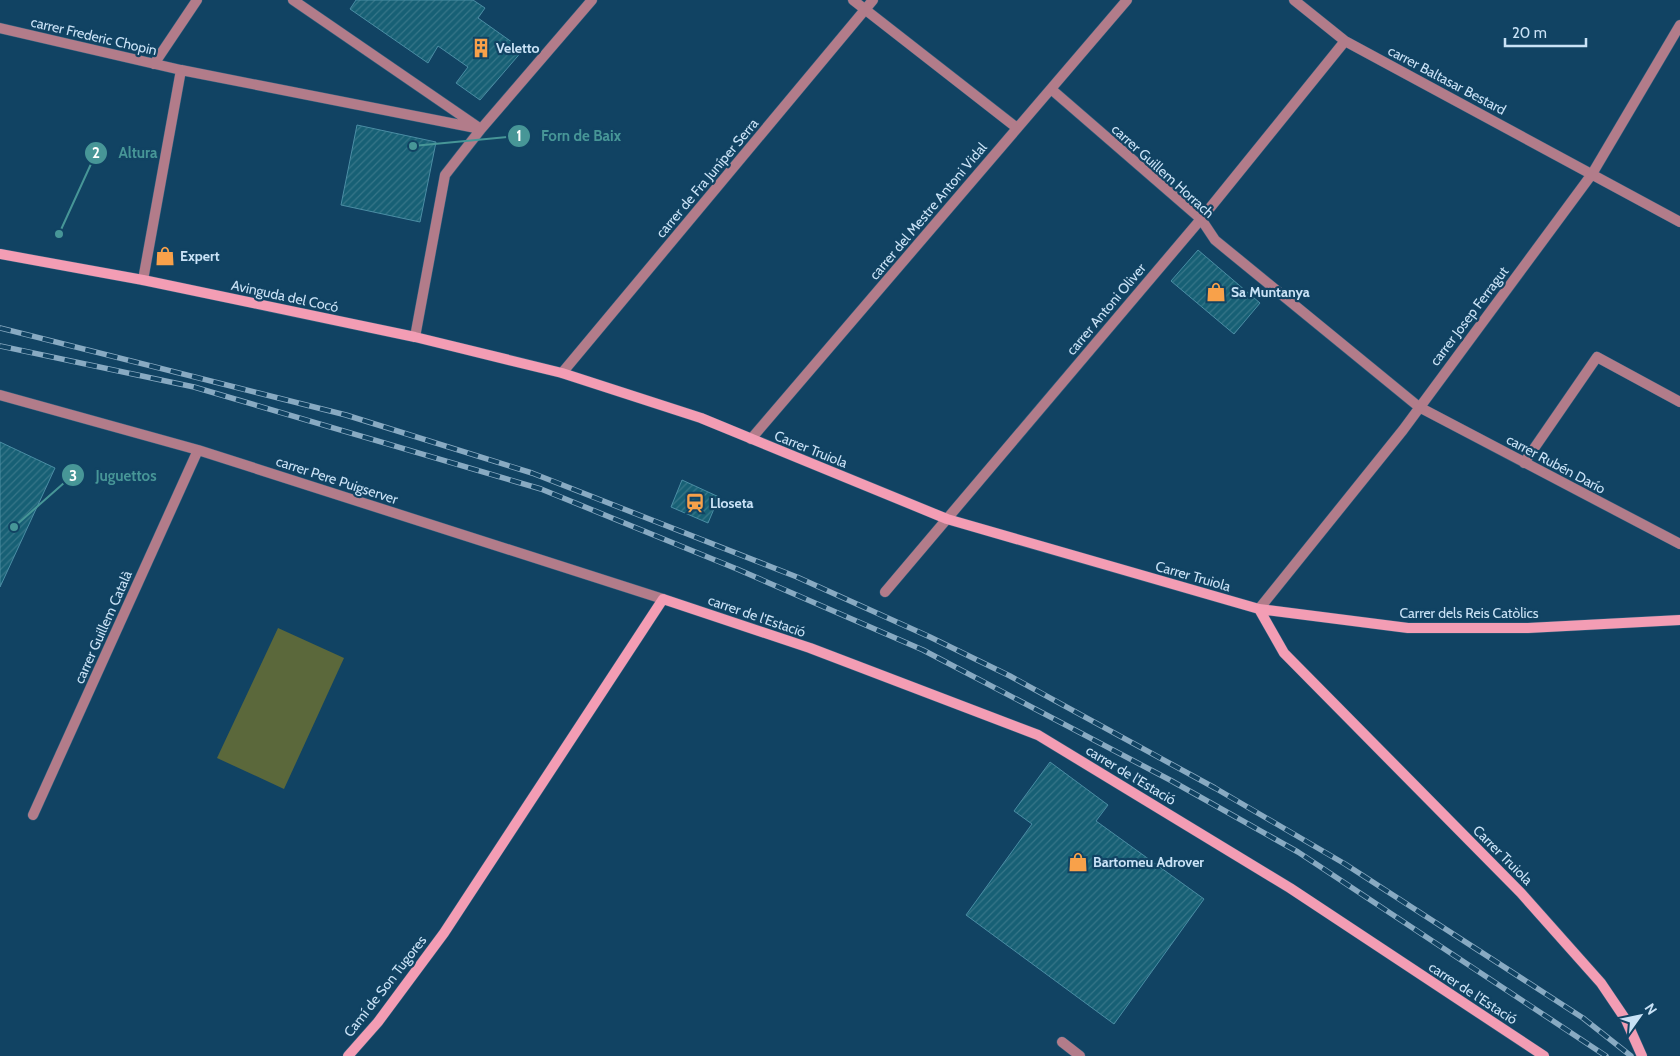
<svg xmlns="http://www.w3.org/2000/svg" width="1680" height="1056" font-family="Cabin,sans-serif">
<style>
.pitch{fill:#5b683b}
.building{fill:url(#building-hatch);stroke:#4a8da4}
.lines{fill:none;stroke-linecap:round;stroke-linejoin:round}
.street-casing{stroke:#32607d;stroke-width:11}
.secondary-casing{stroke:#32607d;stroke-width:11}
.street{stroke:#b27c8a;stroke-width:10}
.secondary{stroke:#f39db4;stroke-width:10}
.rail-casing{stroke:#88aac2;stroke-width:5.5}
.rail{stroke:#114363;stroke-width:4;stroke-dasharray:11;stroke-linecap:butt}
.labels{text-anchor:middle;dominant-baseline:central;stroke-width:4.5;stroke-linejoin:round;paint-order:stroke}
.street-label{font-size:14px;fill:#c9e2f6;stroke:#114363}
.poi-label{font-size:14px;font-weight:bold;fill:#c9e2f6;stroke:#114363;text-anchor:start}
.leader{fill:none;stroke:#479697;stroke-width:2}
.callout-dot{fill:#479697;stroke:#114363;stroke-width:2}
.mark-label{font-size:15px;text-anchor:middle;font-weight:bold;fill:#fff}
.callout-label{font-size:15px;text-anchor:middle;font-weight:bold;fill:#479697;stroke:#114363;stroke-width:4.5;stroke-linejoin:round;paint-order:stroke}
</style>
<defs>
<pattern id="building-hatch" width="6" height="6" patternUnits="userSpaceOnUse" patternTransform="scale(1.25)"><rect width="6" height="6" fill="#176075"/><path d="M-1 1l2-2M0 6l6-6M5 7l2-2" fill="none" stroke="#377689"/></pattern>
</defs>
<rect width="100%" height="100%" fill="#114363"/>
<!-- pitch -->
<path class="pitch" d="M278 628 344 658 284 789 217 758Z"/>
<!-- building -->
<path class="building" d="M356 0H473L485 8 478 18 523 50 480 100 456 83 468 67 438 46 428 63 350 9Z
M357 125 436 142 420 222 341 205Z
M1198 250 1260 303 1234 334 1171 281Z
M0 442 55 468 0 587Z
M682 480 719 497 708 523 671 507Z
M1050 762 1108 805 1096 821 1204 899 1114 1024 966 915 1032 824 1014 811Z"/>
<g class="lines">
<defs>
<path id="street" d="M293 0 478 127
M853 0 1017 128
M1294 0 1345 41 1680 222
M0 28 181 70 481 129
M154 64 197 0
M1051 89 1201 219 1215 240 1419 407 1680 544
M143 280 181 70
M415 337 445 175 481 129 592 0
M562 373 873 0
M0 395 198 450 663 599
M751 439 1127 0
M1524 463 1597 357 1680 402
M885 592 1201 219 1345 41
M1259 609 1403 430 1592 174 1680 25
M33 815 198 450
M1062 1042 1080 1056"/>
<path id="secondary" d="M0 254 143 280 415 337 562 373 701 418 947 519 1259 609 1408 628H1528L1680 620
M1259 609 1284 653 1521 893 1601 983 1626 1020 1642 1056
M348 1056 378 1022 444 933 663 599 810 648 1038 735 1290 888 1544 1056"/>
</defs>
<!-- street casing -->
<use href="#street" class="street-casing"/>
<!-- secondary casing -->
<use href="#secondary" class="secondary-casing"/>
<!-- street -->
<use href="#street" class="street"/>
<!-- secondary -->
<use href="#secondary" class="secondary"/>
<defs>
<path id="rail" d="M0 328 346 415 532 473 797 577 930 637 1010 676 1215 788 1345 864 1583 1018 1631 1056
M0 346 194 387 541 489 737 569 923 650 1170 780 1298 852 1606 1056"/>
</defs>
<!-- rail casing -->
<use href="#rail" class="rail-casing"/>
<!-- rail -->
<use href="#rail" class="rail"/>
</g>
<!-- icons -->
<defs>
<symbol id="building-bare" viewBox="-9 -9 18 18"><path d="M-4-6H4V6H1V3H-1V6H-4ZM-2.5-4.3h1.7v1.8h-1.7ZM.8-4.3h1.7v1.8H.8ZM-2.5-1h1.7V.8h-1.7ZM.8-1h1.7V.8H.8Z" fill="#f8a14a" stroke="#114363" stroke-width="2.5" paint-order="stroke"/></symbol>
<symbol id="shop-bare" viewBox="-9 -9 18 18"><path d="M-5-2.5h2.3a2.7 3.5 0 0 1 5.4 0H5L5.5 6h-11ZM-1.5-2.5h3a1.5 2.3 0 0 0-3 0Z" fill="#f8a14a" stroke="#114363" stroke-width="2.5" paint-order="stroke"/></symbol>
<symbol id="station-bare" viewBox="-9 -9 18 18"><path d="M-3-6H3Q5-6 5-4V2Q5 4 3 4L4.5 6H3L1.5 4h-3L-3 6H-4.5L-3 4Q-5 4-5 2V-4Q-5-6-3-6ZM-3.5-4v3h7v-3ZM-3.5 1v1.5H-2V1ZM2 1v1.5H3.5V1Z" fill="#f8a14a" stroke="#114363" stroke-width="2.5" paint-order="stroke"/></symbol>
</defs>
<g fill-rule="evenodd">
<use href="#building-bare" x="467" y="34" width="28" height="28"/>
<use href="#shop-bare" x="151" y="242" width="28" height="28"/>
<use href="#shop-bare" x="1202" y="278" width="28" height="28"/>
<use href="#station-bare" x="681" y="489" width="28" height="28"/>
<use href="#shop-bare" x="1064" y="848" width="28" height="28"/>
</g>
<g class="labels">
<!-- street labels -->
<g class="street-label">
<text transform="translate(94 36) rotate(13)">carrer Frederic Chopin</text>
<text transform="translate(1447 80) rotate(28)">carrer Baltasar Bestard</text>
<text transform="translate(1163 171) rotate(42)">carrer Guillem Horrach</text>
<text transform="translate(707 178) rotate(-50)">carrer de Fra Juníper Serra</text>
<text transform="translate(928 211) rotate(-50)">carrer del Mestre Antoni Vidal</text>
<text transform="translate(285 296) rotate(12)">Avinguda del Cocó</text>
<text transform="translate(1106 309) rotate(-50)">carrer Antoni Oliver</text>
<text transform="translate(1469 316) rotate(-53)">carrer Josep Ferragut</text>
<text transform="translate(811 449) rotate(22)">Carrer Truiola</text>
<text transform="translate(1556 464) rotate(28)">carrer Rubén Darío</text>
<text transform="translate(337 480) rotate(18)">carrer Pere Puigserver</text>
<text transform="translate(1193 576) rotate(16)">Carrer Truiola</text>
<text x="1469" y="613">Carrer dels Reis Catòlics</text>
<text transform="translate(757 616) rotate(19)">carrer de l'Estació</text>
<text transform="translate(103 627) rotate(-66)">carrer Guillem Català</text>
<text transform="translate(1131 775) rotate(31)">carrer de l'Estació</text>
<text transform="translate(1503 855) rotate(45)">Carrer Truiola</text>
<text transform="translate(385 986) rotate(-52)">Camí de Son Tugores</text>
<text transform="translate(1473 993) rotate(33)">carrer de l'Estació</text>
</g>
<!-- poi labels -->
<g class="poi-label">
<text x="496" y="48">Veletto</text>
<text x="180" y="256">Expert</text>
<text x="1231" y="292">Sa Muntanya</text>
<text x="710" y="503">Lloseta</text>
<text x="1093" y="862">Bartomeu Adrover</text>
</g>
</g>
<!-- callouts -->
<path class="leader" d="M413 146L519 136M59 234L96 153M14 527L73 475"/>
<g class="callout-dot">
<circle cx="413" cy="146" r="5"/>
<circle cx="59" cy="234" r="5"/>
<circle cx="14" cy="527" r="5"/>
<circle cx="519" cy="136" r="12"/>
<circle cx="96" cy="153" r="12"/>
<circle cx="73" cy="475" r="12"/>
</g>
<g class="mark-label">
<text x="519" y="141">1</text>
<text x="96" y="158">2</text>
<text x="73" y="481">3</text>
</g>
<g class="callout-label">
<text x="581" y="141">Forn de Baix</text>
<text x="138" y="158">Altura</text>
<text x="126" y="481">Juguettos</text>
</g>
<!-- north arrow -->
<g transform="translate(1640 1016) rotate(57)" stroke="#114363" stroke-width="4" paint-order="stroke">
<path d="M0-4L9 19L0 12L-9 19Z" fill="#c9e2f6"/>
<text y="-8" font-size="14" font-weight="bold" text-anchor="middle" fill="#c9e2f6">N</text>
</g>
<!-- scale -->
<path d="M1505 38v8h81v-8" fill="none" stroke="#c9e2f6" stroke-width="2.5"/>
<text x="1512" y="38" font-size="15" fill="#c9e2f6" stroke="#114363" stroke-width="4" paint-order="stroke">20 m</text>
</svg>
